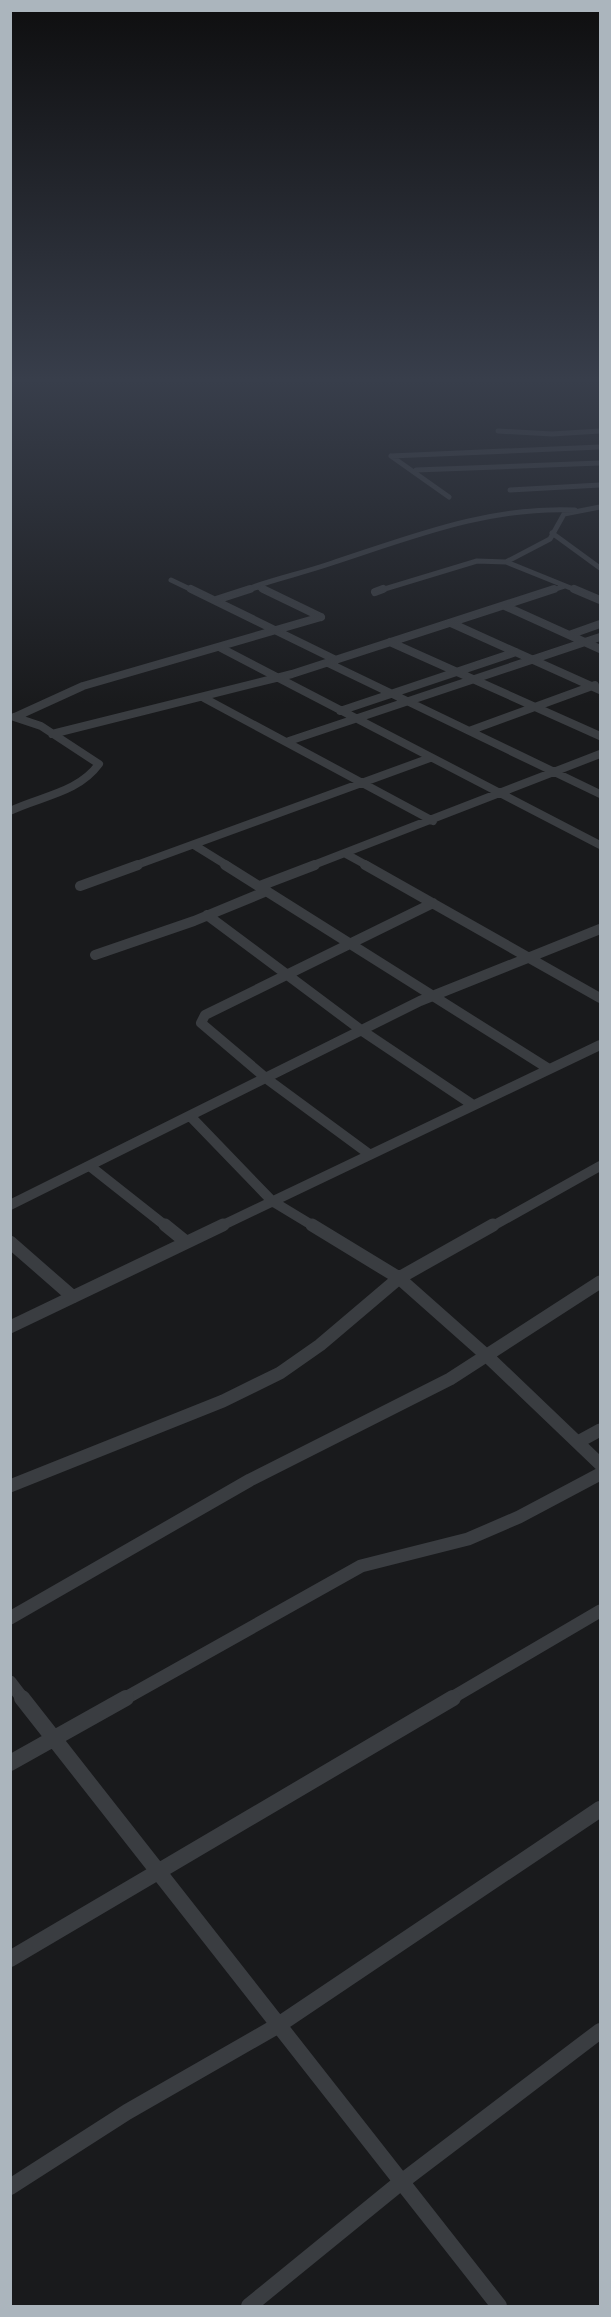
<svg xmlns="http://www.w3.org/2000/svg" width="611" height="2317" font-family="Karla,sans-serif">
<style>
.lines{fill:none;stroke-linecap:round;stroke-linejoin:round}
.street-far4{stroke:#3a3d41;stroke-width:5}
.street-far3{stroke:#3a3d41;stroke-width:8}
.street-far2{stroke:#3a3d41;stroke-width:10}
.street-far1{stroke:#3a3d41;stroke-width:13}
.street{stroke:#3a3d41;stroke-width:16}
</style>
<rect width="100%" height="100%" fill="#191a1c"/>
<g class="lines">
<!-- street-far4 -->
<path class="street-far4" d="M498 431 552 434 600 431
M391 456 600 447
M391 456 449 497
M416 470 600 463
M510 490 600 485
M552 533 600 568
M171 580 194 591
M253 587C279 578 306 572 332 563 412 537 489 506 575 510
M245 591 258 587 266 591
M378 591 477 561 506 562
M550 591 565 586
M578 591 506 562 550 539 564 514 600 507"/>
<!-- street-far3 -->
<path class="street-far3" d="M191 589 336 660
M263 589 321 617
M574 589 600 600
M375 592 383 589
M216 600 250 589
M505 606 600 649
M451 623 600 690
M569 635 600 624
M390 642 600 736
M221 648 600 845
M328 663 600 794
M204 698 433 821
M340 711 516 652
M15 717 83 686 321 617
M469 731 595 685
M52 734 292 674 554 589
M289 741 600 637
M10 811C41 796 78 793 99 764L41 726 14 717
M194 845 228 866
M346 854 368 866
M134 866 430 758
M311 866 600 754"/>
<!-- street-far2 -->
<path class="street-far2" d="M225 865 549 1069
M365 865 600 998
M80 886 138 865
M260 886 315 865
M207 915 361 1030 473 1105
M95 955 194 921 267 891
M191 1117 272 1201 315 1227
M369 1154 267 1079 201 1023 205 1015 433 903
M91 1167 167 1227
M10 1205 420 1001 600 929
M219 1227 600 1045
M491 1227 600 1166"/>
<!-- street-far1 -->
<path class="street-far1" d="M165 1225 186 1242
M312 1225 399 1278 487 1356 600 1464
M10 1242 73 1297
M10 1327 223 1225
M578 1442 600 1430
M10 1486 223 1401 280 1373 320 1345 399 1278 493 1225
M10 1618 250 1480 450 1379 600 1282
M10 1682 23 1699
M124 1699 361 1566 468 1539 519 1517 600 1474
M450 1699 600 1611"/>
<!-- street -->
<path class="street" d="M22 1698 499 2306
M10 1763 126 1698
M10 1959 453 1698
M10 2187 127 2112 277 2026 600 1809
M249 2306 400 2183 600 2031"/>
</g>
<!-- sky -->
<linearGradient id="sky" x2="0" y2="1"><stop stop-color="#0e0e0f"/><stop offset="0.54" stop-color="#383e4b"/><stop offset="1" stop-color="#383e4b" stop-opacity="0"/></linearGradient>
<rect width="611" height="704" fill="url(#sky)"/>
<!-- border -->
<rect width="611" height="2317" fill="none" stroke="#abb5bd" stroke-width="24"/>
</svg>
